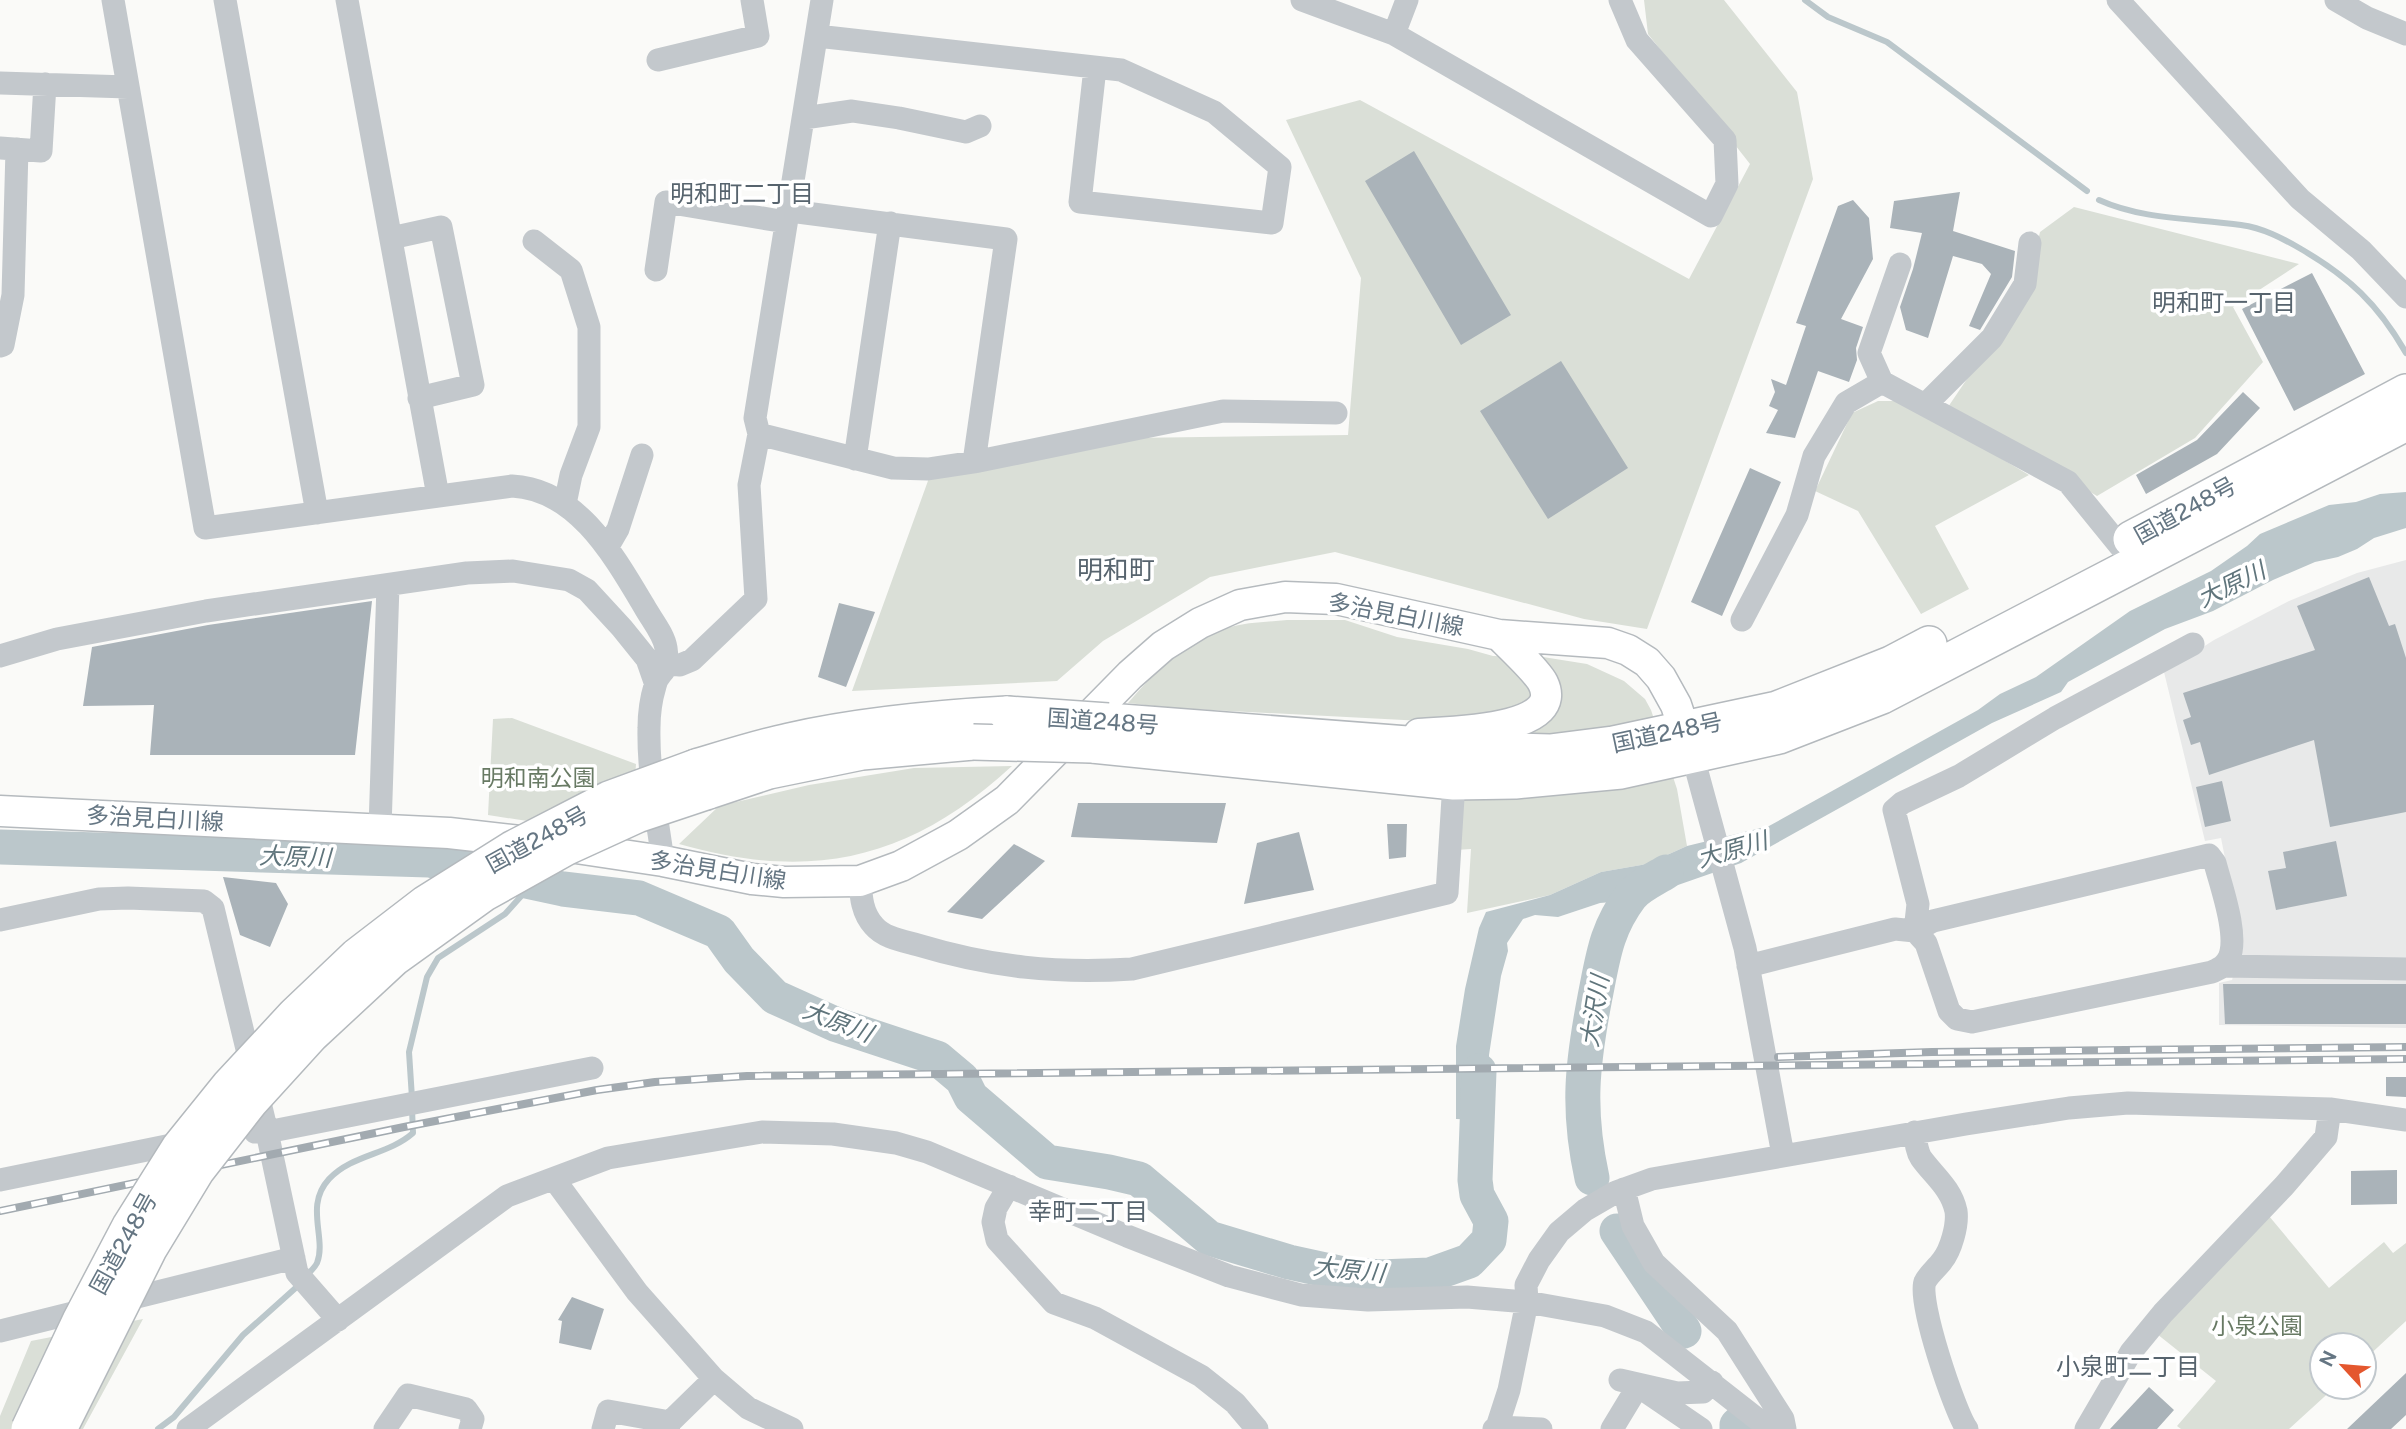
<svg xmlns="http://www.w3.org/2000/svg" width="2406" height="1429" font-family="'Public Sans','Noto Sans JP',sans-serif">
<style>
.built{fill:#e8e9e9}
.green{fill:#dadfd7}
.water{fill:#bbc7cb}
.lines{fill:none;stroke-linecap:round;stroke-linejoin:round}
.stream{stroke:#bbc7cb;stroke-width:6}
.river{stroke:#bbc7cb;stroke-width:35}
.building{fill:#aab3b9}
.major-casing{stroke:#b5babe;stroke-width:33}
.highway-casing{stroke:#b4b9bd;stroke-width:38}
.minor{stroke:#c3c8cc;stroke-width:23}
.major{stroke:#fff;stroke-width:30}
.highway{stroke:#fff;stroke-width:35}
.rail-casing{stroke:#a2aab0;stroke-width:8}
.rail{stroke:#fff;stroke-width:5;stroke-dasharray:16;stroke-linecap:butt}
.highway-bridge-casing{stroke:#b4b9bd;stroke-width:38;stroke-linecap:butt}
.highway-bridge{stroke:#fff;stroke-width:35}
.labels{text-anchor:middle;dominant-baseline:central;stroke-width:7;stroke-linejoin:round;paint-order:stroke}
.street-label{font-size:23px;fill:#657683;stroke:#fff}
.park-label{font-size:23px;fill:#687a64;stroke:#fff}
.neighbourhood-label{font-size:24px;fill:#57646e;stroke:#fff}
.water-label{font-size:24px;font-style:italic;fill:#60757c;stroke:#fff}
.quarter-label{font-size:26px;fill:#57646e;stroke:#fff}
</style>
<rect width="100%" height="100%" fill="#fafaf8"/>
<!-- built -->
<path class="built" d="M2406 560V1028L2219 1025V983L2232 980 2242 944 2221 838 2205 841 2164 672 2214 640 2289 601 2357 573Z"/>
<!-- green -->
<path class="green" d="M1644 0H1724L1797 92 1813 179 1647 629 1584 619 1335 552 1210 577 1103 641 1057 681 852 691 929 478 1130 438 1348 435 1361 278 1286 120 1360 100 1689 279 1750 164 1648 34Z
M2074 207 2299 264 2233 307 2263 362 2195 438 2097 496 1948 407 2026 292 2040 232Z
M1878 401H1904L2029 475 1935 526 1969 589 1921 614 1858 511 1815 491 1852 413Z
M1287 620H1345L1397 637 1468 649 1493 656 1543 657 1587 664 1624 681 1645 699 1651 710 1677 789 1687 846 1647 864 1601 872 1550 895 1467 913 1471 849 1456 850 1461 723 1172 708 1128 703C1155 672 1186 639 1227 628 1246 622 1268 622 1287 620Z
M512 718 636 764 631 837 488 815 493 719Z
M1012 766C910 860 812 882 679 844L719 806 809 785 914 768Z
M2269 1216 2329 1288 2384 1242 2393 1253 2406 1243V1321L2364 1360V1345H2322V1387H2335L2289 1429H2181L2177 1426 2216 1381 2157 1334Z
M143 1319 83 1429H0V1416L31 1341Z"/>
<!-- water -->
<path class="water" d="M2406 492V528L2374 538 2357 549 2338 557 2315 562 2273 580 2213 611 2165 629 2068 682 2061 692 1992 723 1741 863 1635 900 1600 903 1558 917 1535 915 1523 919 1507 943 1508 951 1501 976 1489 1055V1081L1485 1105 1486 1120 1456 1119V1046L1465 989 1479 928 1486 912 1550 895 1601 872 1647 864 1687 846 1769 826 1978 710 2000 694 2036 677 2130 611 2211 571 2247 546 2260 534 2329 505 2356 502 2380 494Z"/>
<g class="lines">
<!-- stream -->
<path class="stream" d="M1805 0 1828 17 1887 42 2087 191
M2099 200C2143 220 2194 218 2241 225 2263 228 2282 238 2301 249 2349 277 2378 304 2406 353
M412 1098 409 1052 427 977 438 958 505 914 532 884
M307 1275C310 1272 315 1267 317 1263 327 1238 304 1206 329 1179 353 1154 388 1155 413 1133L412 1109
M158 1429 174 1417 243 1335 300 1284"/>
<!-- river -->
<path class="river" d="M0 847 429 860 563 889 639 898 719 932 739 960 775 997 837 1025 937 1058 962 1079 971 1097 1047 1162 1109 1172 1139 1179 1209 1238 1289 1262 1344 1274 1380 1277 1430 1275 1469 1261 1489 1240 1491 1221 1477 1195 1475 1180 1479 1071
M1592 1178C1577 1109 1582 1065 1595 997 1603 957 1606 929 1631 896 1639 886 1655 879 1666 872
M1617 1231 1684 1331
M1737 1429V1425"/>
</g>
<!-- building -->
<path class="building" d="M1414 151 1511 315 1461 345 1365 181Z
M1960 192 1953 231 2015 251 2012 277 1980 330 1969 326 1991 274 1982 264 1953 256 1928 338 1906 330 1900 307 1913 269 1922 233 1890 228 1894 201Z
M1853 200 1869 218 1873 259 1841 319 1863 327 1856 348 1857 360 1849 382 1818 371 1795 438 1766 433 1778 410 1769 406 1775 392 1771 379 1786 385 1806 326 1796 323 1838 206Z
M2312 273 2365 374 2294 411 2242 309Z
M1561 361 1628 468 1548 519 1480 411Z
M2243 392 2260 408 2217 454 2146 494 2136 475 2197 440Z
M1750 468 1781 482 1722 616 1691 602Z
M2369 577 2389 626 2395 624 2406 658V812L2330 827 2314 740 2209 775 2200 742 2191 745 2183 720 2191 717 2183 693 2315 650 2297 606Z
M372 601 355 755H150L154 705 83 706 92 647 208 625Z
M839 603 875 612 846 687 818 677Z
M2222 781 2231 821 2205 827 2196 787Z
M1078 803H1226L1217 843 1071 837Z
M1387 824H1407L1406 857 1389 859Z
M1299 832 1314 890 1244 904 1257 843Z
M2336 841 2347 896 2276 910 2268 871 2286 868 2283 852Z
M1014 844 1045 861 982 919 947 912Z
M223 877 276 883 288 904 270 947 240 935Z
M2223 984H2406V1024H2225Z
M2386 1077H2406V1097L2386 1096Z
M2397 1170V1204L2351 1205V1171Z
M572 1297 604 1309 591 1350 559 1343 562 1321 558 1320Z
M2406 1373V1415L2391 1429H2347Z
M2149 1387 2174 1410 2157 1429H2110Z"/>
<g class="lines">
<defs>
<path id="major" d="M1419 734C1444 732 1567 732 1543 683 1537 671 1510 646 1499 635
M0 811 449 833 556 845 663 861 752 879 784 882 860 881 901 866 958 835 1007 800 1130 675 1163 646 1200 623 1240 605 1285 597 1336 599 1499 635 1608 643 1628 650 1647 662 1661 678 1676 705 1691 750"/>
<path id="highway" d="M2131 539 2406 392
M1108 721 1486 750 1550 752 1613 744 1777 709 1891 664 1929 644
M1092 745 1454 782 1515 781 1621 771 1779 736 1882 696 2406 423
M696 767C726 758 757 748 789 741 860 725 934 718 1007 714
M706 792 769 771 862 752 973 742"/>
</defs>
<!-- major casing -->
<use href="#major" class="major-casing"/>
<!-- highway casing -->
<use href="#highway" class="highway-casing"/>
<!-- minor -->
<path class="minor" d="M113 0 205 528 512 486C577 489 614 556 644 606 651 619 664 634 666 648 670 677 659 668 655 686 651 699 649 715 649 728 648 772 657 817 663 861
M225 0 317 513
M347 0 438 496
M1302 0 1394 34 1711 216 1727 184 1725 140 1637 40 1620 0
M2118 0 2300 199 2361 250 2406 297
M2336 0 2367 18 2406 34
M1394 34 1407 0
M817 36 1121 70 1214 112 1280 167 1272 223 1080 202 1095 68
M658 60 758 36 752 0
M0 83 128 87
M804 118 852 111 899 118 966 132 980 126
M0 148 41 151 45 84
M790 211 1006 239 974 462
M391 238 441 227 473 385 419 398
M534 241 571 270 589 327V427L571 475 565 504
M1900 264 1869 353 1882 382 2068 482 2120 546
M656 270 666 202 786 222
M0 346 3 345 13 295 17 149
M1926 404 1992 338 2025 284 2030 243
M759 434 893 468 928 469 974 462 1223 411 1336 413
M855 459 890 223
M607 548 618 529 642 455
M1742 620 1797 515 1814 456 1846 403 1882 382
M0 656 57 639 206 611 467 573 513 571 569 580 587 590 622 628 647 659 655 682
M668 664 680 665 692 660 756 599 749 485 759 434 755 418 822 0
M1693 757 1745 948 1783 1155
M380 828 388 585
M860 881C861 897 862 913 874 926 884 938 904 941 918 945 991 967 1057 974 1132 969L1447 893 1454 782
M0 920 99 899 128 898 204 901 213 908 267 1132 297 1273 338 1320
M1915 931 1918 904 1894 810 1902 803 1959 776 2055 718 2193 644
M1748 966 1895 929 1915 931 1926 943 1949 1011 1957 1019 1972 1022 2212 972C2220 968 2225 966 2229 958 2239 936 2221 886 2215 863L2209 855 1933 921 1915 931
M2224 966 2406 969
M255 1132H267L592 1068
M1915 1132C1916 1141 1916 1150 1921 1158 1934 1176 1951 1188 1956 1211 1958 1225 1951 1250 1942 1261 1937 1268 1928 1275 1925 1282 1917 1299 1955 1413 1967 1429
M554 1179 637 1292 714 1379 748 1408 792 1429
M0 1180 186 1142
M1009 1186 996 1208 993 1222 997 1240 1054 1303 1095 1318 1201 1376 1235 1403 1257 1429
M1624 1189 1633 1226 1654 1263 1727 1331 1783 1419 1785 1429
M0 1331 294 1258
M1620 1380 1677 1393 1703 1392 1712 1382
M1497 1427 1541 1429
M188 1429 507 1196 608 1158 762 1132 833 1134 896 1143 927 1152 1127 1236 1229 1276 1301 1295 1368 1300 1467 1297 1527 1302 1605 1316 1646 1332 1770 1429
M385 1429 408 1395 466 1409 473 1419 470 1429
M603 1429 608 1411 670 1422
M668 1429 670 1422 714 1379
M1494 1429 1497 1427 1509 1390 1527 1302 1526 1285 1539 1260 1559 1232 1585 1210 1616 1192 1652 1179 1966 1124 2069 1108 2128 1103 2330 1109 2406 1120
M1612 1429 1638 1386 1701 1429
M2086 1429 2131 1352 2163 1313 2284 1186 2326 1137 2330 1109"/>
<!-- major -->
<use href="#major" class="major"/>
<!-- highway -->
<use href="#highway" class="highway"/>
<defs>
<path id="rail" d="M1778 1057 1932 1052 2406 1047
M0 1211 404 1127 597 1090 655 1082 747 1076 2406 1059"/>
</defs>
<!-- rail casing -->
<use href="#rail" class="rail-casing"/>
<!-- rail -->
<use href="#rail" class="rail"/>
<defs>
<path id="highway-bridge" d="M1007 714 1108 721
M973 742 1092 745
M29 1429 80 1321 130 1226 179 1148 229 1086 295 1015 357 956 426 903 512 849 609 799 696 767
M59 1429 149 1249 197 1170 250 1102 311 1035 394 958 483 894 567 847 637 815 706 792"/>
</defs>
<!-- highway-bridge casing -->
<use href="#highway-bridge" class="highway-bridge-casing"/>
<!-- highway-bridge -->
<use href="#highway-bridge" class="highway-bridge"/>
</g>
<g class="labels">
<!-- street labels -->
<g class="street-label">
<text transform="translate(2185 510) rotate(-29)">国道248号</text>
<text transform="translate(1396 614) rotate(11)">多治見白川線</text>
<text transform="translate(1103 721) rotate(4)">国道248号</text>
<text transform="translate(1667 732) rotate(-12)">国道248号</text>
<text transform="translate(155 818) rotate(3)">多治見白川線</text>
<text transform="translate(537 839) rotate(-29)">国道248号</text>
<text transform="translate(718 870) rotate(9)">多治見白川線</text>
<text transform="translate(123 1243) rotate(-61)">国道248号</text>
</g>
<!-- park labels -->
<g class="park-label">
<text x="538" y="777">明和南公園</text>
<text x="2257" y="1325">小泉公園</text>
</g>
<!-- neighbourhood labels -->
<g class="neighbourhood-label">
<text x="742" y="193">明和町二丁目</text>
<text x="2224" y="302">明和町一丁目</text>
<text x="1088" y="1211">幸町二丁目</text>
<text x="2128" y="1366">小泉町二丁目</text>
</g>
<!-- water labels -->
<g class="water-label">
<text transform="translate(2231 584) rotate(-26)">大原川</text>
<text transform="translate(1732 849) rotate(-16)">大原川</text>
<text transform="translate(295 856) rotate(2)">大原川</text>
<text transform="translate(1594 1011) rotate(-81)">大沢川</text>
<text transform="translate(838 1021) rotate(21)">大原川</text>
<text transform="translate(1349 1269) rotate(6)">大原川</text>
</g>
<!-- quarter labels -->
<g class="quarter-label">
<text x="1116" y="569">明和町</text>
</g>
</g>
<!-- north arrow -->
<g transform="translate(2343 1366) rotate(296)"><circle r="33" fill="#ffffff" stroke="#c1c8cd" stroke-width="2"/>
<path d="M0-5L12 26L0 18L-12 26Z" fill="#e4572e"/>
<text y="-10" font-size="19" font-weight="bold" text-anchor="middle" fill="#657683">N</text>
</g>
</svg>
